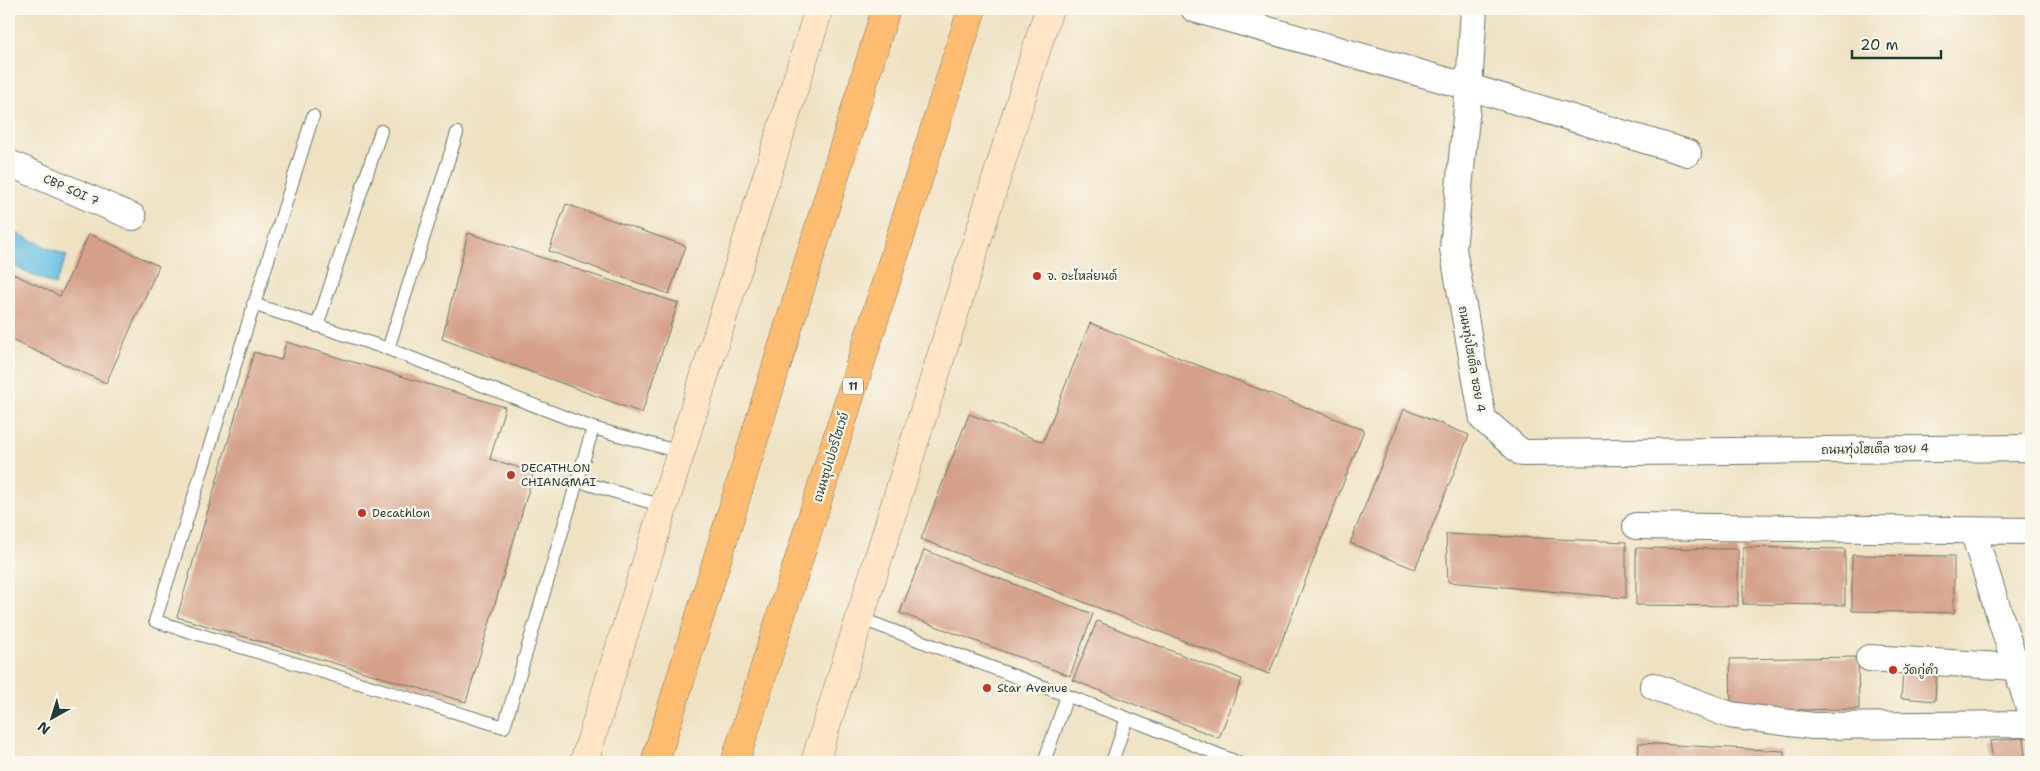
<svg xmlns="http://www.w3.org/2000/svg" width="2040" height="771" font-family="'Shantell Sans','Playpen Sans Thai',sans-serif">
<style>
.water{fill:#67c0e5;stroke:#437e8c}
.building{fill:#d4a08a}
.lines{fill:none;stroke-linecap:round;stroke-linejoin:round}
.service-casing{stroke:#687766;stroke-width:14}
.minor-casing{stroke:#687766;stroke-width:28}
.secondary-casing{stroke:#687766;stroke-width:29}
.trunk-casing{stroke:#687766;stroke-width:29}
.service{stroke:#fff;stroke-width:12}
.minor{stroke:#fff;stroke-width:26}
.secondary{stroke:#ffe4c6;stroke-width:28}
.trunk{stroke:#febc70;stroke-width:28}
.poi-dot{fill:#c8321e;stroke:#fbf7ec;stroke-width:2}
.labels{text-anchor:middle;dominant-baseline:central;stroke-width:4.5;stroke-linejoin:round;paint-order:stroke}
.shield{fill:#fbf7ec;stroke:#61756b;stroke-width:1}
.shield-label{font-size:11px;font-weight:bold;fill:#1f3d34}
.street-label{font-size:12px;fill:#1f3d34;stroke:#fbf7ec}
.poi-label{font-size:12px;fill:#1f3d34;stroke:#fbf7ec;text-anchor:start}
</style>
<rect width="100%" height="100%" fill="#fbf7ec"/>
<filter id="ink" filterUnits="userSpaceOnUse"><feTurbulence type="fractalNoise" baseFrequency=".02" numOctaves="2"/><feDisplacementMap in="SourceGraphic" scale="10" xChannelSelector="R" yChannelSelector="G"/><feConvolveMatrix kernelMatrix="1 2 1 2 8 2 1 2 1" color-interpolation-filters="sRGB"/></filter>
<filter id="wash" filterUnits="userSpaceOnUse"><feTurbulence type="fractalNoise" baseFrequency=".0096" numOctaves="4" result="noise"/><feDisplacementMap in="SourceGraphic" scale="20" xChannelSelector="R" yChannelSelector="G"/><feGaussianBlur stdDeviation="1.12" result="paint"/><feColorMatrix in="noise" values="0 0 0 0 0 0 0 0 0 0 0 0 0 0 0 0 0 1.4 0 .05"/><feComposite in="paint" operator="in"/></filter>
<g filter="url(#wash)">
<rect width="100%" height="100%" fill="#efe2c3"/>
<!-- water -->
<path class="water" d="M9 230 67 256 55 285 9 264Z"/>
<g id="blocks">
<!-- building -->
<path class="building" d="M566 204 686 246 669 294 549 251Z
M468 233 678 303 642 413 442 339Z
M89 234 159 266 106 383 9 339V272L60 296Z
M1090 323 1364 430 1269 674 921 539 969 414 1043 442Z
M286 342 505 407 490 459 534 472 466 702 177 617 254 352 281 360Z
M1404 409 1469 435 1415 569 1350 543Z
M1446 534 1626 542V598L1448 582Z
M1743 547 1845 549V605L1743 604Z
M1636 548 1738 549V606L1636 605Z
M924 550 1093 614 1070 676 900 613Z
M1852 555 1954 556V613L1852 611Z
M1097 621 1242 679 1219 738 1073 680Z
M1858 657 1859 709 1731 711 1730 659Z
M1904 662 1937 665 1935 701 1901 698Z
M2023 738 2026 762H1993L1990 741Z
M1639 743 1784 751V762H1638Z"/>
</g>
</g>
<g filter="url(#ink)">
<use href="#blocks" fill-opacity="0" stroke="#687766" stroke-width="1"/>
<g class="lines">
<defs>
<path id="service" d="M313 116 155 621 504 727 593 428
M253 304 388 349 593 428 680 452
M317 326 381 131
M388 349 457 133
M578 481 663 506
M859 618 1127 718 1237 762
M1044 762 1067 696
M1112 762 1127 718"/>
<path id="minor" d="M1194 9 1469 87 1453 249 1483 419 1522 453 2031 448
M1474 9 1469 87 1688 153
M9 163 133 217
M1636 526 2031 531
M1973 531 2031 714
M1869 658 2016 667
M1653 686 1730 715 1813 726 2031 724"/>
<path id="secondary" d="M584 762 819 9
M815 762 1049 9"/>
<path id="trunk" d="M655 762 886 9
M735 762 972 9"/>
</defs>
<!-- service casing -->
<use href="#service" class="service-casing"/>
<!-- minor casing -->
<use href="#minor" class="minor-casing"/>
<!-- secondary casing -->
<use href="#secondary" class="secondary-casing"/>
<!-- trunk casing -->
<use href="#trunk" class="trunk-casing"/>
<!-- service -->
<use href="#service" class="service"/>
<!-- minor -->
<use href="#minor" class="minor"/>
<!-- secondary -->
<use href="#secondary" class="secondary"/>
<!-- trunk -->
<use href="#trunk" class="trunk"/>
</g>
</g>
<!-- markers -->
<g class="poi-dot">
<circle cx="1037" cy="276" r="5"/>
<circle cx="511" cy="475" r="5"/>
<circle cx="362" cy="513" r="5"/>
<circle cx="1893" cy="670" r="5"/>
<circle cx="987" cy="688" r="5"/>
</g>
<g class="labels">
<!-- shield labels -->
<rect class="shield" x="843" y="377.5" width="20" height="17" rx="4"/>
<g class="shield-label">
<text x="853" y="386">11</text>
</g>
<!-- street labels -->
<g class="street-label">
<text transform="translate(71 190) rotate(24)">CBP SOI 7</text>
<text transform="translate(1472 359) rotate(80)">ถนนทุ่งโฮเต็ล ซอย 4</text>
<text transform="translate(1875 449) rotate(-1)">ถนนทุ่งโฮเต็ล ซอย 4</text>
<text transform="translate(831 457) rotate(-73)">ถนนซุปเปอร์ไฮเวย์</text>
</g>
<!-- poi labels -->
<g class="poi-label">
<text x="1047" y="276">จ. อะไหล่ยนต์</text>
<text x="521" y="468">DECATHLON<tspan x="521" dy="14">CHIANGMAI</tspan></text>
<text x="372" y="513">Decathlon</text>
<text x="1903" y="670">วัดกู่คำ</text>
<text x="997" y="688">Star Avenue</text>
</g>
</g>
<!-- margin -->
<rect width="2040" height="771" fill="none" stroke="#fbf7ec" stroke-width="30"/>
<!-- north arrow -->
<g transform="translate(52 718) rotate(219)" stroke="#fbf7ec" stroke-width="4" paint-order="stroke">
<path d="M0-4L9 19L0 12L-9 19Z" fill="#1f3d34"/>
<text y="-8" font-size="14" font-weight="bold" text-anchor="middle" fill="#1f3d34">N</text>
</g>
<!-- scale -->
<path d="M1852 50v8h89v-8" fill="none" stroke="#1f3d34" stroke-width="2.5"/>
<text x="1860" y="50" font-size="15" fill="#1f3d34" stroke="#fbf7ec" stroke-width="4" paint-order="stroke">20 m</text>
</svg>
